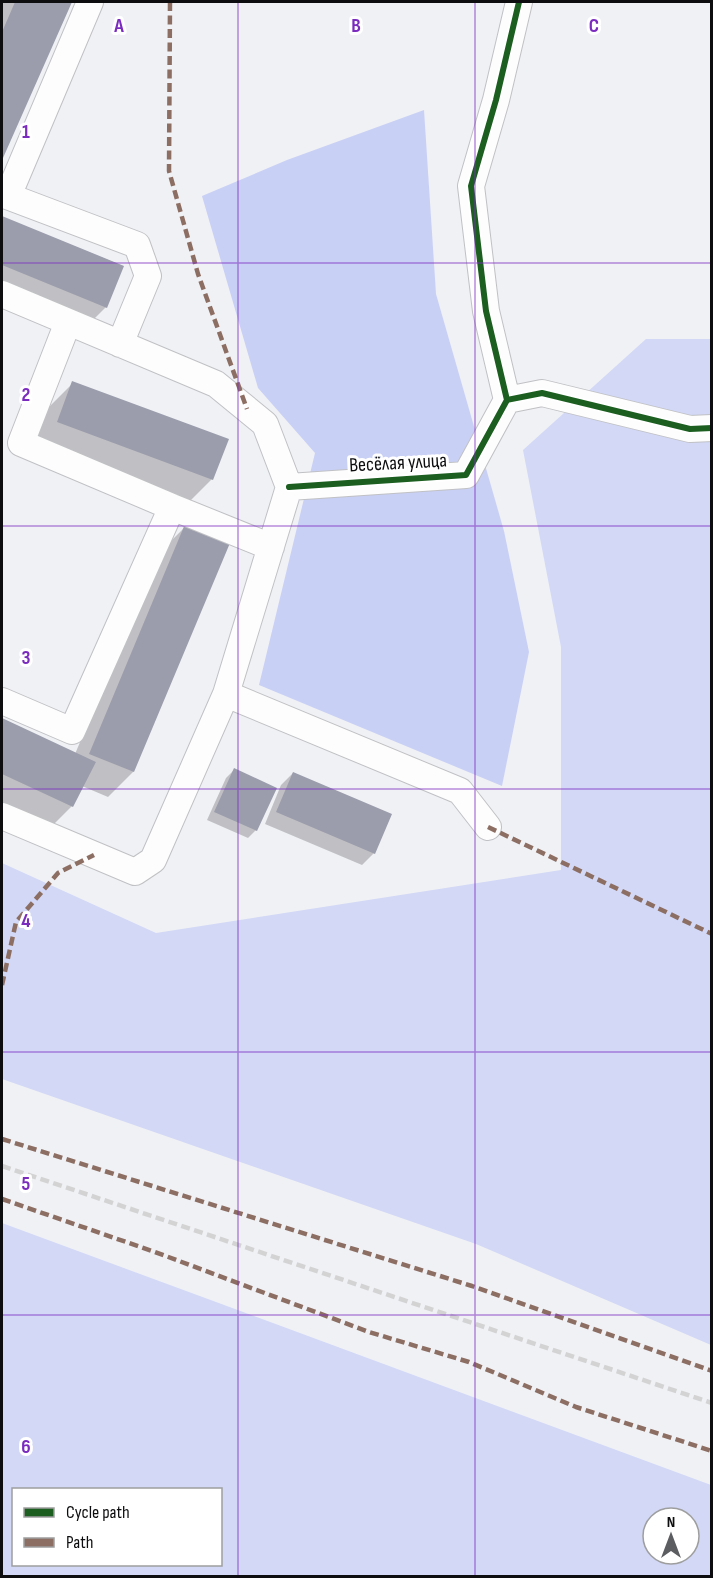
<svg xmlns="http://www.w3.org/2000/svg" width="713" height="1578" font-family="'Sofia Sans Condensed',sans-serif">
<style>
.green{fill:#d2d8f6;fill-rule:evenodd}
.forest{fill:#c9d0f5}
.shadow{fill:#0003}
.building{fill:#9b9dac}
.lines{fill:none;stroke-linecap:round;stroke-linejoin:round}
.minor-casing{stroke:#c0c1c4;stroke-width:28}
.minor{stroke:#fdfdfe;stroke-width:26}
.rail{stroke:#d3d3d4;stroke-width:4.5;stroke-dasharray:9 4.5;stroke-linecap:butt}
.quiet{stroke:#8d6e63;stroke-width:4.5;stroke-dasharray:9 4.5;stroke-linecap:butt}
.cycleway-casing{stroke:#fff;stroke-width:10}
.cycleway{stroke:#1b5e20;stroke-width:6}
.grid{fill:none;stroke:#7b2cbf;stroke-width:1.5;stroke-opacity:0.55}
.labels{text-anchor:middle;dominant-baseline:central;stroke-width:6;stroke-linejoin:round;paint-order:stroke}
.street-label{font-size:20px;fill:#0d0d0f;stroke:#fff}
.grid-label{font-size:20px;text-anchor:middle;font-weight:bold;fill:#7b2cbf;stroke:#fff;stroke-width:6;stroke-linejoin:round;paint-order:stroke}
</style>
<rect width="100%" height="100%" fill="#f0f1f5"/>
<!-- green -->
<path class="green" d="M646 339H711V1345L476 1244 2 1079V863L156 933 561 870V647L523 450Z
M2 1223 711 1485V1576H2ZM14 1490H220V1564H14ZM653 1518H689V1554H653Z"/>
<!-- forest -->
<path class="forest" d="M424 110 436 294 504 531 529 652 502 786 259 685 315 453 258 388 202 196 287 160Z"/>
<!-- shadow -->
<path class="shadow" d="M2 2H70L2 157Z
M2 217 123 266 106 307 81 332 2 300Z
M73 383 212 479 187 504 33 447 48 408Z
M186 526 133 772 108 797 82 786 72 806 51 827 2 804V720L75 754 161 551Z
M234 770 256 830 248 838 207 820 226 778Z
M293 773 374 853 362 865 265 824 281 785Z"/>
<!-- building -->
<path class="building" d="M15 2H72L3 158 2 157V32Z
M2 216 124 266 107 308 2 265Z
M72 381 229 439 213 480 57 422Z
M185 524 230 543 134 772 89 754Z
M2 718 96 762 73 807 2 774Z
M234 768 277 788 257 831 214 812Z
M293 772 392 814 375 854 276 812Z"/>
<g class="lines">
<defs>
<path id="minor" d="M2 194 137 245 148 276 120 344
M8 196 90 2
M2 294 216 384 265 424 289 487 226 694
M68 322 21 443 172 507
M507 400 486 311 471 186 496 100 519 2
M289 487 466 475 507 400 542 393 690 429 712 428
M2 701 72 731 172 507 271 547
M2 816 135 872 153 860 226 694 460 791 488 827"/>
</defs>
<!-- minor casing -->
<use href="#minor" class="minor-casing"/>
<!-- minor -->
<use href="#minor" class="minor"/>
<!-- rail -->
<path class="rail" d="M2 1166 712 1403"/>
<!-- quiet -->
<path class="quiet" d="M170 2 169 171 198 274 247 409
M488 827 712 934
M2 985 16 922 58 873 94 855
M2 1139 472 1286 712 1371
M2 1199 155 1252 369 1332 469 1362 576 1407 712 1451"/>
<defs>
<path id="cycleway" d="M507 400 486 311 471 186 496 100 519 2
M289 487 466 475 507 400 542 393 690 429 712 428"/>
</defs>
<!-- cycleway casing -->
<use href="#cycleway" class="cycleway-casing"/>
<!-- cycleway -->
<use href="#cycleway" class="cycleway"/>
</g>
<!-- grid -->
<path class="grid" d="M238 2V1576M475 2V1576M2 263H712M2 526H712M2 789H712M2 1052H712M2 1315H712"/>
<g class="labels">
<!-- street labels -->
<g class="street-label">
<text transform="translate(398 463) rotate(-3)">Весёлая улица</text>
</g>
</g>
<g class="grid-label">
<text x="119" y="32">A</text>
<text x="356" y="32">B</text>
<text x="594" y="32">C</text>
<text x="26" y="138">1</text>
<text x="26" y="401">2</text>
<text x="26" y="664">3</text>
<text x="26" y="927">4</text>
<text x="26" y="1190">5</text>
<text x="26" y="1453">6</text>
</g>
<!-- border -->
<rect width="713" height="1578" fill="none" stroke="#0d0d0f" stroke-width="6"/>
<!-- legend -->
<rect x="12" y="1488" width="210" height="78" fill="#ffffff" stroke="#9e9e9f" stroke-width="1.5"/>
<rect x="24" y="1508" width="30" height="9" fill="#1b5e20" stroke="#9e9e9f" stroke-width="1.5"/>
<text x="66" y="1518" font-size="18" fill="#0d0d0f">Cycle path</text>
<rect x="24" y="1538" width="30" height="9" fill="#8d6e63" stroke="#9e9e9f" stroke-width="1.5"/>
<text x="66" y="1548" font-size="18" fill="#0d0d0f">Path</text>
<!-- north arrow -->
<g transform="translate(671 1536)"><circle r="28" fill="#ffffff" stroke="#9e9e9f" stroke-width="1.5"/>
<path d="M0-4.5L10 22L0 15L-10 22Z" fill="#5c5d60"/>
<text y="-9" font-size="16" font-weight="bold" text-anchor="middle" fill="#0d0d0f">N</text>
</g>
</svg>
